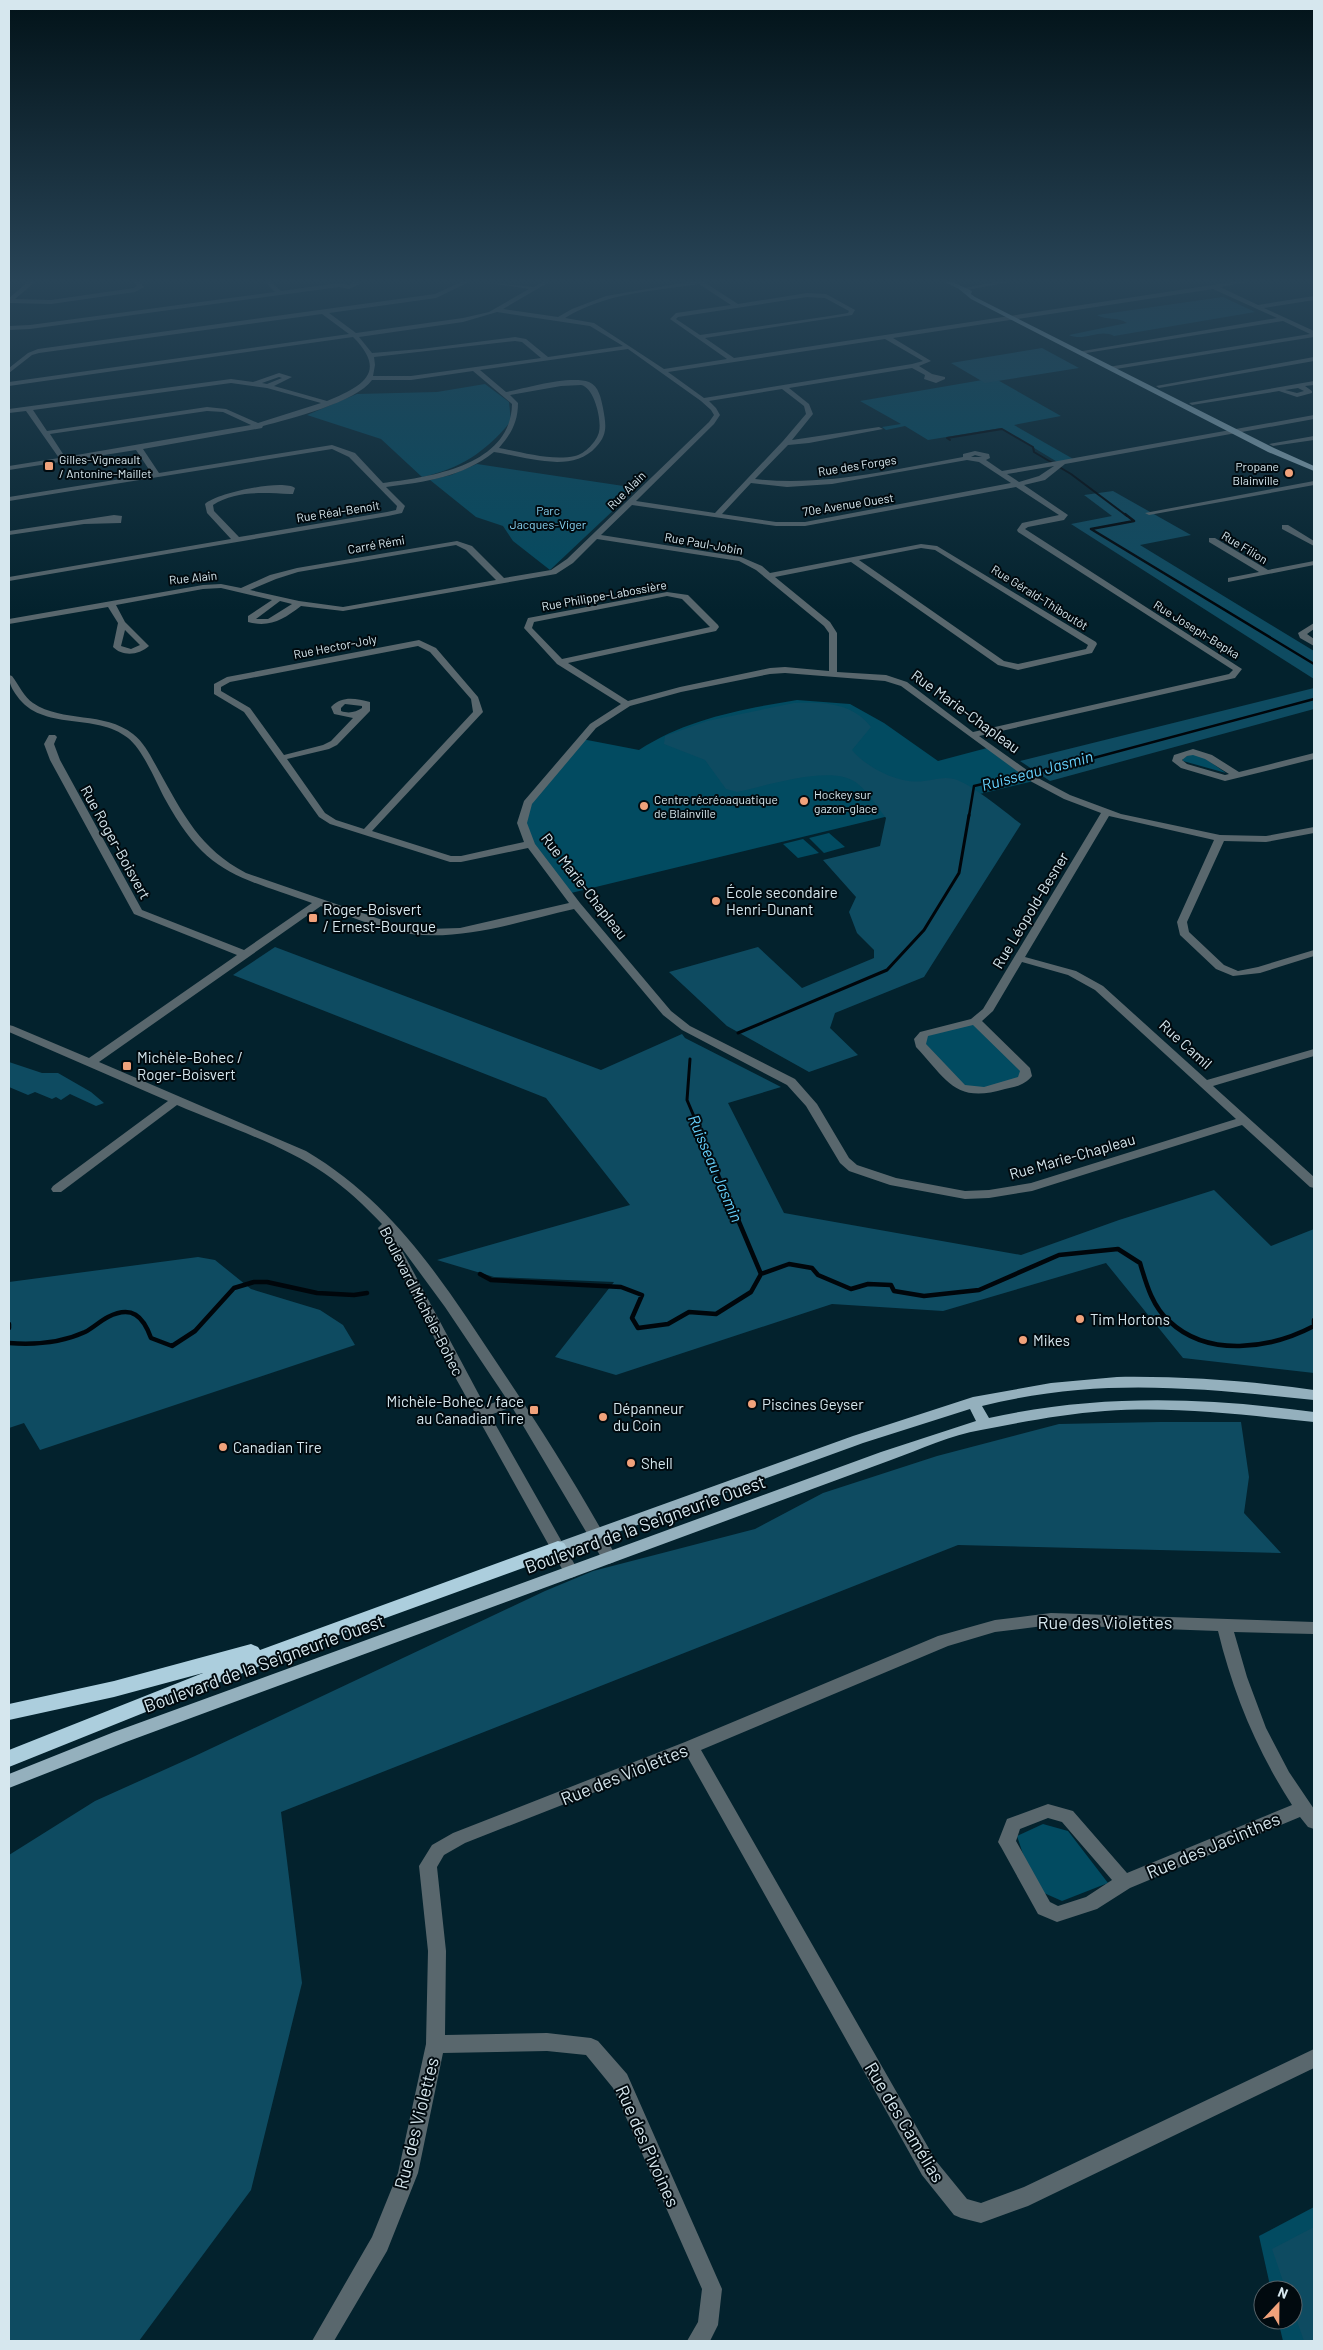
<svg xmlns="http://www.w3.org/2000/svg" width="1323" height="2350" font-family="Barlow,sans-serif">
<style>
.green{fill:#024b61}
.forest{fill:#0e4b61}
.lines{fill:none;stroke-linecap:round;stroke-linejoin:round}
.stream-far3{stroke:#00060b;stroke-width:2}
.stream-far2{stroke:#00060b;stroke-width:2.5}
.stream-far1{stroke:#00060b;stroke-width:3}
.stream{stroke:#00060b;stroke-width:4.5}
.minor{fill:#59676d;fill-rule:evenodd}
.major{fill:#94b0bd;fill-rule:evenodd}
.highway{fill:#accedd;fill-rule:evenodd}
.poi-dot{fill:#f1a27b;stroke:#010a0f;stroke-width:2}
.labels{text-anchor:middle;dominant-baseline:central;stroke-width:4;stroke-linejoin:round;paint-order:stroke}
.far-poi-label{font-size:12px;fill:#d6e7ee;stroke:#010a0f;text-anchor:start}
.far-street-label{font-size:12px;fill:#d6e7ee;stroke:#010a0f}
.far-park-label{font-size:12px;fill:#88d3f2;stroke:#010a0f}
.street-label{font-size:15px;fill:#d6e7ee;stroke:#010a0f}
.poi-label{font-size:15px;fill:#d6e7ee;stroke:#010a0f;text-anchor:start}
.water-label{font-size:16px;font-style:italic;fill:#66d1fc;stroke:#010a0f}
.near-street-label{font-size:18px;fill:#d6e7ee;stroke:#010a0f}
</style>
<rect width="100%" height="100%" fill="#03222d"/>
<!-- green -->
<path class="green" d="M994 378 1061 416 1014 425 1075 460 1059 463 1001 428 928 440 905 426 886 430 882 427 901 424 860 401Z
M485 384 509 402 511 421C487 451 460 469 422 477L381 439 307 415 357 394 437 392Z
M477 464 637 488 550 570 513 541 503 526 476 517 430 480 451 475Z
M797 700 850 704 884 723 938 761 987 748 1034 781 571 893 531 844 524 824 526 804 582 739 639 750C686 719 742 709 797 700Z
M1194 754 1203 757 1226 773 1183 761V757Z
M829 833 845 847 824 853 809 838Z
M803 839 819 853 798 858 783 844Z
M975 1021 1026 1076 969 1092 920 1045 924 1034Z
M1043 1824 1068 1831 1108 1883 1062 1901 1044 1893 1024 1857 1017 1836Z
M1314 2207V2341H1283L1278 2320H1293V2290H1271L1259 2236Z"/>
<!-- forest -->
<path class="forest" d="M1223 297 1255 312 1114 336C1100 328 1084 342 1069 335L1127 323C1117 316 1107 321 1097 315Z
M1042 348 1079 368 985 383 951 363Z
M1113 491 1191 535 1140 545 1314 651V679L1071 524 1112 516 1084 495Z
M1314 688V709L1050 781 1020 761Z
M794 703C823 702 852 702 871 727L852 750C867 768 900 785 924 781 934 780 943 776 954 779 972 784 1005 812 1021 824L924 977 835 1013 830 1028 858 1055 809 1072 727 1026 669 972 758 947 802 988 874 958V950L857 933 849 912 856 897 823 860 880 846 886 818C877 807 869 793 858 784 834 763 767 786 737 792L726 789 705 760 664 744 665 736 707 721Z
M275 947 601 1070 682 1034 685 1038 781 1087 728 1103 784 1213 1021 1255 1119 1220 1214 1190 1271 1246 1314 1229V1373L1183 1358 1106 1263 943 1311 832 1304 616 1375 555 1357 614 1282 494 1277 437 1260 630 1205 546 1098 233 975Z
M9 1062 42 1073H58L91 1092 104 1103 96 1106 70 1094 61 1100 56 1097 52 1099 35 1092 28 1095 9 1087Z
M198 1257 215 1260 251 1289 320 1310 343 1325 355 1345 40 1450 24 1423 9 1428V1282Z
M1160 1422H1241L1249 1477 1244 1513 1281 1553 958 1545 281 1812 302 1983 251 2190 139 2341H9V1855L95 1801 195 1756 545 1591 593 1571 755 1529 823 1493 937 1456 1059 1424Z
M1314 2227V2341H1304L1293 2310V2290H1286L1272 2249Z"/>
<g class="lines">
<!-- stream-far3 -->
<path class="stream-far3" d="M950 440 947 438 1002 429 1033 447 1034 452 1071 474 1127 516"/>
<!-- stream-far2 -->
<path class="stream-far2" d="M1125 514 1134 521 1091 529 1314 664
M969 816 974 786 1071 764 1314 699"/>
<!-- stream-far1 -->
<path class="stream-far1" d="M738 1033 887 970 924 930 959 873 969 815
M690 1059 687 1100 731 1204"/>
<!-- stream -->
<path class="stream" d="M731 1203 761 1274
M480 1274 491 1280 621 1287 642 1295 632 1318 638 1328 668 1324 689 1312 716 1314 751 1292 761 1274 789 1264 812 1268 818 1275 851 1289 868 1284 891 1285 894 1291 924 1296 979 1290 1059 1255 1118 1249 1140 1263C1146 1283 1152 1306 1169 1321 1208 1358 1270 1349 1314 1326V1320
M9 1324V1328
M9 1343C35 1345 61 1343 85 1332 93 1328 100 1321 108 1317 132 1305 143 1316 151 1338L172 1346 195 1331 234 1288 254 1282H267L317 1293 354 1295 367 1293"/>
<!-- minor -->
<path class="minor" d="M28 282H35L15 299 51 300 134 288 137 286 134 282H140L144 287 135 292 51 304 9 303V298Z
M265 282H271L281 291 339 283 349 285 353 282H359L360 284 349 289 339 287 30 329 9 330V326L30 325 275 292Z
M461 282H469L436 298 329 313 356 333 463 318 489 312 529 289 483 282 534 287 542 282H549L503 309 558 317 572 309 606 296 688 282H704L738 304 807 293 826 294 855 310 852 315 705 338 734 358 1232 282H1247L1220 287 1258 305 1314 296V300L1264 308 1314 331V337L1110 370 1107 368 1108 367 1310 334 1283 321 1080 354 1077 352 1277 318 1213 289 893 338 931 361 919 366 932 374 945 377V379L936 383 924 379 925 375 912 368 789 388 809 404 813 414 792 440 879 427 883 429 809 443 788 445 755 479C825 487 894 469 963 457V454L975 451 989 454 990 458 986 460 1002 471 1314 415V419L1065 464 1045 480 1024 485 1068 515 1064 520 1028 527 1025 529 1242 669 1235 678 979 736 1038 778 1070 795 1121 814 1220 835 1266 836 1314 827V833L1266 842 1224 841 1187 922 1189 932 1224 965 1238 971 1258 967 1314 950V956L1260 973 1233 976 1216 969 1180 935 1177 922 1214 840 1109 816 1025 957 1076 971 1103 986 1207 1080 1314 1049V1056L1213 1086 1314 1177V1188L1310 1187 1242 1125 1032 1191 989 1198 965 1199 890 1185 849 1171 840 1163 806 1106 787 1085 682 1030 663 1015 574 909C516 922 453 945 393 931 369 925 345 914 321 906L99 1062 306 1151C395 1204 443 1282 499 1366 540 1427 581 1492 617 1558L614 1562 609 1564 604 1562 512 1407 490 1415 579 1572 576 1576 571 1578 566 1576 445 1359 378 1228 382 1224C364 1205 346 1188 324 1173 284 1145 223 1125 177 1105L61 1192H53L51 1189 53 1186 168 1101 9 1032V1025L13 1026 89 1058 237 955 134 914 50 760 44 744 49 735H55L57 737 54 744 60 760 142 910 244 950 312 903C236 876 206 874 165 799 156 782 143 750 128 738 96 712 42 732 17 696 12 689 9 684 9 675L12 676C19 685 24 697 33 703 63 723 104 711 133 734 145 743 152 759 159 771 183 814 200 849 246 873L397 925 427 929 460 928 569 903 528 848 461 862H450L330 824 319 817 244 712 214 694V684L227 677 419 640 436 648 478 697 483 712 372 831 451 856H461L524 842 517 823 524 801 590 724 621 704 557 664 524 628 528 618 667 592 688 595 718 625 719 627 716 631 568 663 628 701 680 687 770 668 785 667 829 671V633L824 626 756 570 739 561 597 539 573 563 556 574 343 611 301 606C284 619 270 628 248 622V616L272 600 221 588 203 589 116 605 125 622 149 646C139 655 123 657 113 647L118 623 108 607 9 624V619L203 585 221 584 241 588 270 575 297 568 457 541 472 546 504 578 551 570 567 559 709 422 714 415 711 410 701 401 628 349 480 370 506 392C527 388 569 375 589 382 599 386 601 399 603 408 606 425 608 434 596 447 572 474 526 457 494 452 463 477 425 482 386 487L405 506 402 513 388 516 9 581V577L231 539 207 513 205 504C217 493 282 479 295 488L293 494H290C264 493 236 490 213 505L214 511 239 537 387 512 396 510 397 506 349 457 332 449 9 501V497L152 474 136 450 9 470V466L59 458 26 411 9 413V409L231 379 253 382 279 373 292 377 274 386 327 401C361 387 389 373 353 337L9 386V382L349 334 322 314 39 353 32 355 9 373V368L28 353 38 349 435 294ZM699 284 731 305 676 313 670 319 727 359 664 369 594 323 565 318C605 293 653 291 699 284ZM807 297 825 298 849 311 848 313 830 316 700 335 676 319 678 317ZM497 312 590 326 623 346 548 357 526 339 515 337 421 349 372 353 359 337 463 322ZM885 339 923 361 912 364 704 398 668 372ZM515 341 522 342 541 358 411 376H373L375 365 374 357ZM473 371 512 404C511 466 430 477 383 483L355 453 332 445 159 473 143 449 262 428 263 426C289 419 357 402 372 380H411ZM279 377 282 378 267 384 262 383ZM231 383 267 388 321 403 258 423 226 409 207 407 47 431 33 410ZM581 385C594 387 602 420 599 432 597 441 585 454 575 456 551 461 522 452 499 448 511 434 518 422 518 403L510 395 561 386ZM782 389 804 406 806 414 783 441 715 513 636 501 714 424 720 415 716 408 709 401ZM207 411 223 412 251 425 65 457 50 434ZM975 455 982 457H971ZM967 460 979 462 1011 483 805 522H776L722 514 751 483 787 487 832 484ZM1054 466 1039 476 1019 482 1007 474ZM1016 487 1059 515 1022 523 1017 530 1018 532 1233 670 1229 674 973 732 907 682 886 675 837 672V633L830 622 775 577 851 562 998 665 1018 670 1092 653 1097 644 1096 642 937 546 921 544 770 573 762 566 741 557 601 535 632 505 776 526H805ZM456 545 466 550 496 580 343 607 299 601 250 590 276 579 298 572ZM921 548 935 550 1088 645 1086 649 1018 664 1004 661 859 560ZM667 596 682 599 710 627 562 659 532 628 534 622ZM280 601 292 604 268 619H256ZM125 630 140 645 131 649 121 646ZM418 646 430 652 471 699 473 712 364 829 336 820 325 813 287 759 329 749 337 745 370 711V702C356 699 343 695 331 707L334 714 353 718 331 741 323 745 284 755 250 708 221 691V687L230 682ZM785 673 885 681 901 686 1032 782 1064 799 1101 813 983 1009 971 1019 920 1032 914 1039 916 1047C947 1080 955 1104 1005 1089 1015 1087 1025 1085 1032 1076L1030 1068 982 1021 993 1011 1022 962 1068 975 1095 990 1236 1119 1031 1183 989 1190 965 1191 896 1178 857 1165 849 1158 817 1104 795 1079 690 1026 671 1011 580 903 535 844 527 823 532 804 596 728 630 706 681 692 770 674ZM345 704 362 706V708C356 712 349 714 341 711V708ZM973 1025 1020 1071 1018 1077 984 1087 965 1085 926 1044 928 1036ZM398 1243 445 1307 506 1398 485 1406Z
M995 282H1009L962 291 959 289Z
M1314 357V361L1159 388 1156 386Z
M1314 381V385L1305 386 1312 391V393L1297 397 1279 391 1192 405 1189 403ZM1298 388 1304 391 1297 393 1285 390Z
M1314 436V440L1273 446 1269 444Z
M1314 481V485L1149 515 1145 513Z
M114 515 122 516 121 523 84 524 9 535V531Z
M1282 525H1288L1314 541V546L1282 529Z
M1209 538H1215L1268 570 1314 561V565L1228 582V578L1259 572 1209 542Z
M1314 623V629L1307 634 1314 639V646L1300 638 1298 633Z
M1193 749 1212 755 1239 772 1314 753V759L1225 781 1181 768 1172 761 1174 755ZM1193 755 1205 759 1229 774 1225 775 1187 764 1182 760 1187 756Z
M1051 1613 1314 1622V1634L1234 1632 1247 1677 1266 1728 1289 1772 1314 1809V1829L1308 1827 1300 1817 1130 1888 1097 1909 1057 1922 1038 1914 1001 1847 998 1842 1007 1819 1048 1804 1073 1811 1127 1873 1292 1805C1257 1751 1233 1693 1218 1631L1051 1625 995 1632 948 1646 701 1750 936 2161 967 2199 981 2203 1024 2187 1314 2049V2068L1028 2206 981 2223 961 2218 954 2215 922 2175 687 1756 465 1843 444 1855 437 1867 446 1951 445 2035 547 2033 591 2038 598 2041 627 2074 722 2289 718 2325 710 2341H687L698 2322 702 2289 613 2088 586 2055 547 2051 443 2053 418 2173 387 2251 334 2341H312L372 2237 398 2173 426 2044 428 1951 419 1866 432 1845 453 1833 685 1742 938 1636 995 1620ZM1048 1818 1062 1822 1112 1880 1086 1897 1058 1906 1050 1902 1016 1841 1020 1829Z"/>
<!-- major -->
<path class="major" d="M945 282H953L972 291 971 294 975 297 1274 448 1314 466V471L1268 452 971 299 959 289Z
M1117 1377C1183 1376 1249 1381 1314 1390V1400C1198 1388 1098 1377 982 1406L989 1418C1099 1394 1203 1397 1314 1412V1422C1245 1415 1176 1406 1105 1411 1063 1414 1023 1422 981 1430 951 1435 921 1449 891 1460L126 1742 9 1788V1774L114 1732 881 1452 976 1421 970 1409 863 1443 563 1552 558 1554 553 1552 550 1548 553 1544 853 1436 973 1397 1051 1383Z"/>
<!-- highway -->
<path class="highway" d="M558 1541 564 1543 567 1548 564 1553 325 1640 9 1767V1750L203 1673 114 1697 9 1720V1704L114 1681 251 1644 258 1647 260 1650Z"/>
</g>
<!-- sky -->
<linearGradient id="sky" x2="0" y2="1"><stop stop-color="#021319"/><stop offset="0.46" stop-color="#284457"/><stop offset="1" stop-color="#284457" stop-opacity="0"/></linearGradient>
<rect width="1323" height="611" fill="url(#sky)"/>
<!-- markers -->
<g class="poi-dot">
<rect x="44" y="461" width="10" height="10" rx="2.5"/>
<circle cx="1289" cy="473" r="5"/>
<circle cx="804" cy="801" r="5"/>
<circle cx="644" cy="806" r="5"/>
<circle cx="716" cy="901" r="5"/>
<rect x="308" y="913" width="10" height="10" rx="2.5"/>
<rect x="122" y="1061" width="10" height="10" rx="2.5"/>
<circle cx="1080" cy="1319" r="5"/>
<circle cx="1023" cy="1340" r="5"/>
<circle cx="752" cy="1404" r="5"/>
<rect x="529" y="1405" width="10" height="10" rx="2.5"/>
<circle cx="603" cy="1417" r="5"/>
<circle cx="223" cy="1447" r="5"/>
<circle cx="631" cy="1463" r="5"/>
</g>
<g class="labels">
<!-- far-poi labels -->
<g class="far-poi-label">
<text x="59" y="459">Gilles-Vigneault<tspan x="59" dy="14">/ Antonine-Maillet</tspan></text>
<text x="1279" y="466" text-anchor="end">Propane<tspan x="1279" dy="14">Blainville</tspan></text>
<text x="814" y="794">Hockey sur<tspan x="814" dy="14">gazon-glace</tspan></text>
<text x="654" y="799">Centre récréoaquatique<tspan x="654" dy="14">de Blainville</tspan></text>
</g>
<!-- far-street labels -->
<g class="far-street-label">
<text transform="translate(857 465) rotate(-9)">Rue des Forges</text>
<text transform="translate(626 490) rotate(-45)">Rue Alain</text>
<text transform="translate(848 504) rotate(-9)">70e Avenue Ouest</text>
<text transform="translate(338 511) rotate(-9)">Rue Réal-Benoit</text>
<text transform="translate(704 543) rotate(10)">Rue Paul-Jobin</text>
<text transform="translate(376 544) rotate(-10)">Carré Rémi</text>
<text transform="translate(1245 547) rotate(31)">Rue Filion</text>
<text transform="translate(193 577) rotate(-6)">Rue Alain</text>
<text transform="translate(604 595) rotate(-10)">Rue Philippe-Labossière</text>
<text transform="translate(1040 597) rotate(32)">Rue Gérald-Thiboutôt</text>
<text transform="translate(1197 629) rotate(32)">Rue Joseph-Bepka</text>
<text transform="translate(335 646) rotate(-11)">Rue Hector-Joly</text>
</g>
<!-- far-park labels -->
<g class="far-park-label">
<text x="548" y="510">Parc<tspan x="548" dy="14">Jacques-Viger</tspan></text>
</g>
<!-- street labels -->
<g class="street-label">
<text transform="translate(966 711) rotate(36)">Rue Marie-Chapleau</text>
<text transform="translate(116 842) rotate(61)">Rue Roger-Boisvert</text>
<text transform="translate(585 886) rotate(52)">Rue Marie-Chapleau</text>
<text transform="translate(1030 910) rotate(-59)">Rue Léopold-Besner</text>
<text transform="translate(1186 1044) rotate(42)">Rue Camil</text>
<text transform="translate(1072 1156) rotate(-16)">Rue Marie-Chapleau</text>
<text transform="translate(422 1301) rotate(63)">Boulevard Michèle-Bohec</text>
</g>
<!-- poi labels -->
<g class="poi-label">
<text x="726" y="892">École secondaire<tspan x="726" dy="17">Henri-Dunant</tspan></text>
<text x="323" y="909">Roger-Boisvert<tspan x="323" dy="17">/ Ernest-Bourque</tspan></text>
<text x="137" y="1057">Michèle-Bohec /<tspan x="137" dy="17">Roger-Boisvert</tspan></text>
<text x="1090" y="1319">Tim Hortons</text>
<text x="1033" y="1340">Mikes</text>
<text x="524" y="1401" text-anchor="end">Michèle-Bohec / face<tspan x="524" dy="17">au Canadian Tire</tspan></text>
<text x="762" y="1404">Piscines Geyser</text>
<text x="613" y="1408">Dépanneur<tspan x="613" dy="17">du Coin</tspan></text>
<text x="233" y="1447">Canadian Tire</text>
<text x="641" y="1463">Shell</text>
</g>
<!-- water labels -->
<g class="water-label">
<text transform="translate(1037 770) rotate(-15)">Ruisseau Jasmin</text>
<text transform="translate(716 1168) rotate(67)">Ruisseau Jasmin</text>
</g>
<!-- near-street labels -->
<g class="near-street-label">
<text transform="translate(645 1524) rotate(-20)">Boulevard de la Seigneurie Ouest</text>
<text x="1105" y="1622">Rue des Violettes</text>
<text transform="translate(264 1663) rotate(-20)">Boulevard de la Seigneurie Ouest</text>
<text transform="translate(624 1774) rotate(-22)">Rue des Violettes</text>
<text transform="translate(1213 1845) rotate(-23)">Rue des Jacinthes</text>
<text transform="translate(905 2122) rotate(59)">Rue des Camélias</text>
<text transform="translate(416 2123) rotate(-76)">Rue des Violettes</text>
<text transform="translate(648 2146) rotate(66)">Rue des Pivoines</text>
</g>
</g>
<!-- border -->
<rect width="1323" height="2350" fill="none" stroke="#d6e7ee" stroke-width="20"/>
<!-- north arrow -->
<g transform="translate(1278 2305) rotate(22)"><circle r="24" fill="#010a0f" stroke="#566268"/>
<path d="M0-4L9 19L0 12L-9 19Z" fill="#f1a27b"/>
<text y="-8" font-size="14" font-weight="bold" text-anchor="middle" fill="#d6e7ee">N</text>
</g>
</svg>
